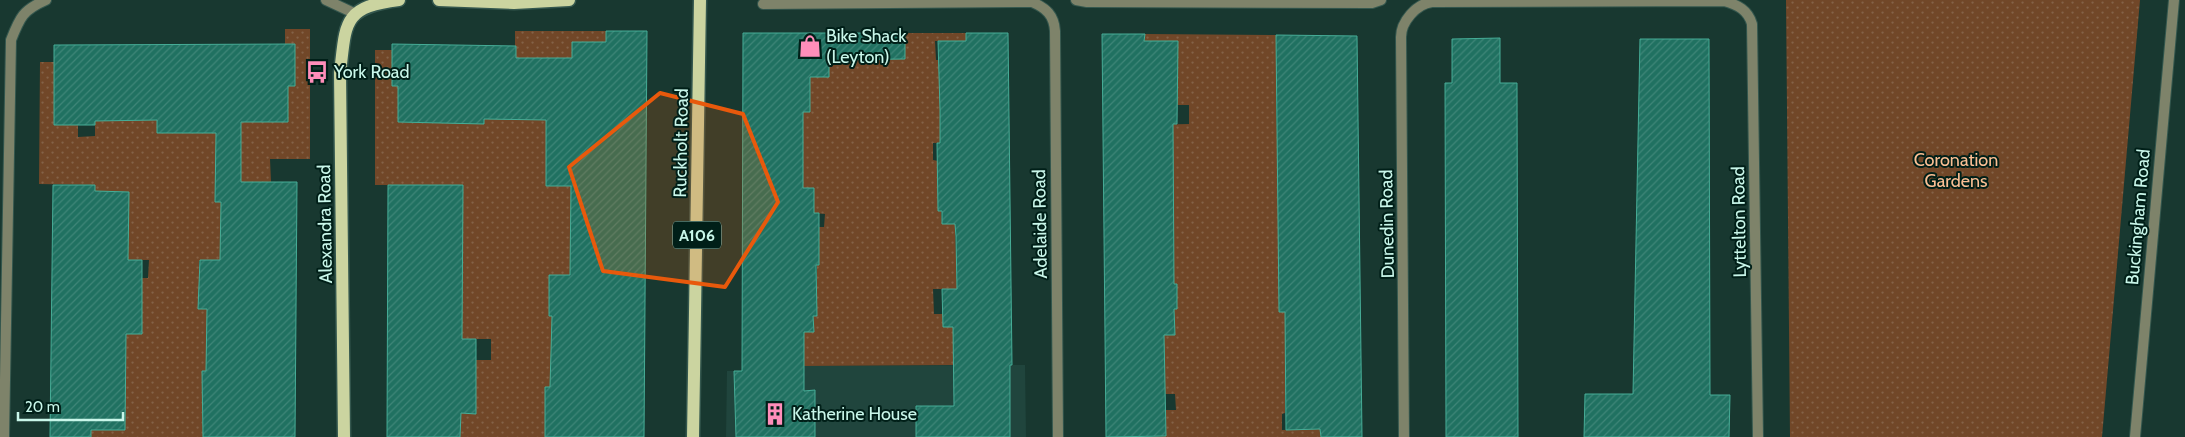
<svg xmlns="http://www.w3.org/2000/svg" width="2185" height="437" font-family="Cabin,sans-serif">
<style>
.built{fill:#20453d}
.park{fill:url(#park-dots)}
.building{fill:url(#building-hatch);stroke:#46ad97}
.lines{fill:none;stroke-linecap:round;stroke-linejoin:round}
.minor-casing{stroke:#34574e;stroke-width:12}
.primary-casing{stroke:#34574e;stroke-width:15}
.minor{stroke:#7e836a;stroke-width:10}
.primary{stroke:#cbd4a0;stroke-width:12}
.marked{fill:#e8590c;fill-opacity:0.2;stroke:#e8590c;stroke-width:4;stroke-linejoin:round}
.labels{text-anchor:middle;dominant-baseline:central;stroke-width:4;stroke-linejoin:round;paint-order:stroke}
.shield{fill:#001f18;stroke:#8db6ab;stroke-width:1}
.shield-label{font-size:16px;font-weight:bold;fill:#c9f7ea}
.poi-label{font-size:18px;fill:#c9f7ea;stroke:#001f18;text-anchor:start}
.street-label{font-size:18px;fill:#c9f7ea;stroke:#001f18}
.park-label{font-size:18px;fill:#fbbf94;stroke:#001f18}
</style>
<defs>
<pattern id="park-dots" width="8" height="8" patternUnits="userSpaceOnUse" patternTransform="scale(1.25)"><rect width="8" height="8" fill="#714728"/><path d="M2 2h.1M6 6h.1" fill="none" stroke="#846247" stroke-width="1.8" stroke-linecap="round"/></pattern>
<pattern id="building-hatch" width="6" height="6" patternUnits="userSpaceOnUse" patternTransform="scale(1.25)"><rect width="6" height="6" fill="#207161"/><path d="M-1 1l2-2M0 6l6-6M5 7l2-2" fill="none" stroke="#3f8678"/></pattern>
</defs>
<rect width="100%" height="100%" fill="#183830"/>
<!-- built -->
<path class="built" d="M1025 365 1026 437H726L727 371H804L802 366Z"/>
<!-- park -->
<path class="park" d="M1786 0H2140L2102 437H1790Z
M285 29H310V159H270L271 182 215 183V202H254L221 217 222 260 199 261V309H207V371L202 384 203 437H91V430H125V395L92 394V379H126V346H92V334H142L93 278H148L149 260H128V192L95 191V185L39 184 40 62H54L78 125V137L95 136V84L109 121 143 120V85L241 86 270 122H288V86H295V44H285Z
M515 31H606V42L572 58H564L571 186 603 277 549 275V316H602L570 377 545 437H460L461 408V413H476V389L462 360H491V339H462L431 204H463V185H375V50H392V86H398V122L434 123 484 87 499 88V119L515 120Z
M905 33H966V41H935L936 60H940L969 142 933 143V160L938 161 942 224H955L957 289H933L934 314H943V327L973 326 966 348H953V365L802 366 785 332 814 331 813 316H817V265H819V239L803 227H824L825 214 814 213V188H786V178L803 177V147L786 125H803V112H810V96L787 77H829V60L904 59Z
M1145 34 1276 35V61H1288L1276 95 1278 177 1297 312 1320 345 1285 346V389L1320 388V395H1285V413L1282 414V430L1320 429 1321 437H1148L1166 436V410H1176L1175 394H1147L1148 377 1165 376 1164 345H1148L1147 335 1175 334 1174 309H1177V284H1170L1174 259V234H1146L1174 209V193H1146V183L1173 182V141L1145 125 1189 124V105H1165L1144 41Z"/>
<!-- building -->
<path class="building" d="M606 31H647L644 437H545V387H550L552 316H549V275H570L571 186H546V120L484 119V124L398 122V86H392V44L516 46V58H572V42H606Z
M743 33H905V59L829 60V77H810V112H803V188H814V213H819V265H816L817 316H813L814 332H804V391L815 390V437H736L734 371H742Z
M966 33H1008L1012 365H1010V437H916V406H954L953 327H943L942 289H957L956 236 955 224H942V211H938L937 143H940V110L938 41H966Z
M1102 34H1145L1144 41H1178L1177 124H1173L1174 284H1177V309H1174L1175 335H1164L1166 436 1106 437Z
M1276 35 1357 36 1362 437H1321L1320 429 1286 430 1285 312H1279Z
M1500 38V83H1517L1518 437H1446L1445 83H1452V39Z
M1640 39H1709L1710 395H1730L1729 437H1584L1585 394H1633Z
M295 44V86H288V122H241V182H297L295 437H203L202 371H206L207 309H198L200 260H220L221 202H215L216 133H157V120L95 121V125H54V45Z
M53 185H95V191L129 192 128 260H142V334H126L125 430H91V437H50Z
M388 185H463L462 339H476V414L461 413 460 437H387Z"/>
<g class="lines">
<defs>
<path id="minor" d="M326 0 356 14
M1076 0 1087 2 1372 3 1381 0
M763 4 1032 2C1046 8 1054 15 1055 31L1058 437
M4 437 11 40C20 17 23 10 46 0
M1404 437 1401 37C1401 22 1416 4 1432 2L1724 1C1738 5 1748 10 1752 24L1758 437
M2135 437 2174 0"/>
<path id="primary" d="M439 0 514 3 569 0
M344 437 340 73C346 23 342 7 399 0
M693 437 700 0"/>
</defs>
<!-- minor casing -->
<use href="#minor" class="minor-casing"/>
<!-- primary casing -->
<use href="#primary" class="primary-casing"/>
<!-- minor -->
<use href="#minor" class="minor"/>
<!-- primary -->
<use href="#primary" class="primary"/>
</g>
<!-- marked area -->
<path class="marked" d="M660 93 743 114 778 202 725 287 603 271 569 167Z"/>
<!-- icons -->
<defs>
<symbol id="shop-bare" viewBox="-9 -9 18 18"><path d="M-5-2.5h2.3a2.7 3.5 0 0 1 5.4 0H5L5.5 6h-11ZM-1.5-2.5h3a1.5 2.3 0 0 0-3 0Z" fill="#ff8eba" stroke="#001f18" stroke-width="2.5" paint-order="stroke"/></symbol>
<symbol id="bus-bare" viewBox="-9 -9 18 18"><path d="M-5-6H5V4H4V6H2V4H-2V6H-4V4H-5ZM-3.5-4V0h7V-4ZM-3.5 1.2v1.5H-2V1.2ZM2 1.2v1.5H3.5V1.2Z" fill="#ff8eba" stroke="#001f18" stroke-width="2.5" paint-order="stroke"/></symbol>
<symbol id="building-bare" viewBox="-9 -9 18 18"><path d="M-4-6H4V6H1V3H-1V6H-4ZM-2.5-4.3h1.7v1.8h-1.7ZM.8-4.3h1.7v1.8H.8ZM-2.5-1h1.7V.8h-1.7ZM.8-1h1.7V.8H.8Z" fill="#ff8eba" stroke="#001f18" stroke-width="2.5" paint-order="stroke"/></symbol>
</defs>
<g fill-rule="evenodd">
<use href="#shop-bare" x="794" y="30" width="32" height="32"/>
<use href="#bus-bare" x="301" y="56" width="32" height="32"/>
<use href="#building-bare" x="759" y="398" width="32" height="32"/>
</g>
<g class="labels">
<!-- shield labels -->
<rect class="shield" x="673" y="221.5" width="48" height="27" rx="4"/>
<g class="shield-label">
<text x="697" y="235">A106</text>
</g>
<!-- poi labels -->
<g class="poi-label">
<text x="826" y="36">Bike Shack<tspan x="826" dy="21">(Leyton)</tspan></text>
<text x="334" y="72">York Road</text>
<text x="792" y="414">Katherine House</text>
</g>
<!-- street labels -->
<g class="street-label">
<text transform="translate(681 143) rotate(-89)">Ruckholt Road</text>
<text transform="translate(2138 217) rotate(-85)">Buckingham Road</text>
<text transform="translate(1739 222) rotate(-91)">Lyttelton Road</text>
<text transform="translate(325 224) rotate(-91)">Alexandra Road</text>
<text transform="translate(1040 224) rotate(-91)">Adelaide Road</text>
<text transform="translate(1387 224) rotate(-91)">Dunedin Road</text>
</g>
<!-- park labels -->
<g class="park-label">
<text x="1956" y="160">Coronation<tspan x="1956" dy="21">Gardens</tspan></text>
</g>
</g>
<!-- scale -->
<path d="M18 412v8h105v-8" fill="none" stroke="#c9f7ea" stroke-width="2.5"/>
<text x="25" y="412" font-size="15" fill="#c9f7ea" stroke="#001f18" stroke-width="4" paint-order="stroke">20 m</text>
</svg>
